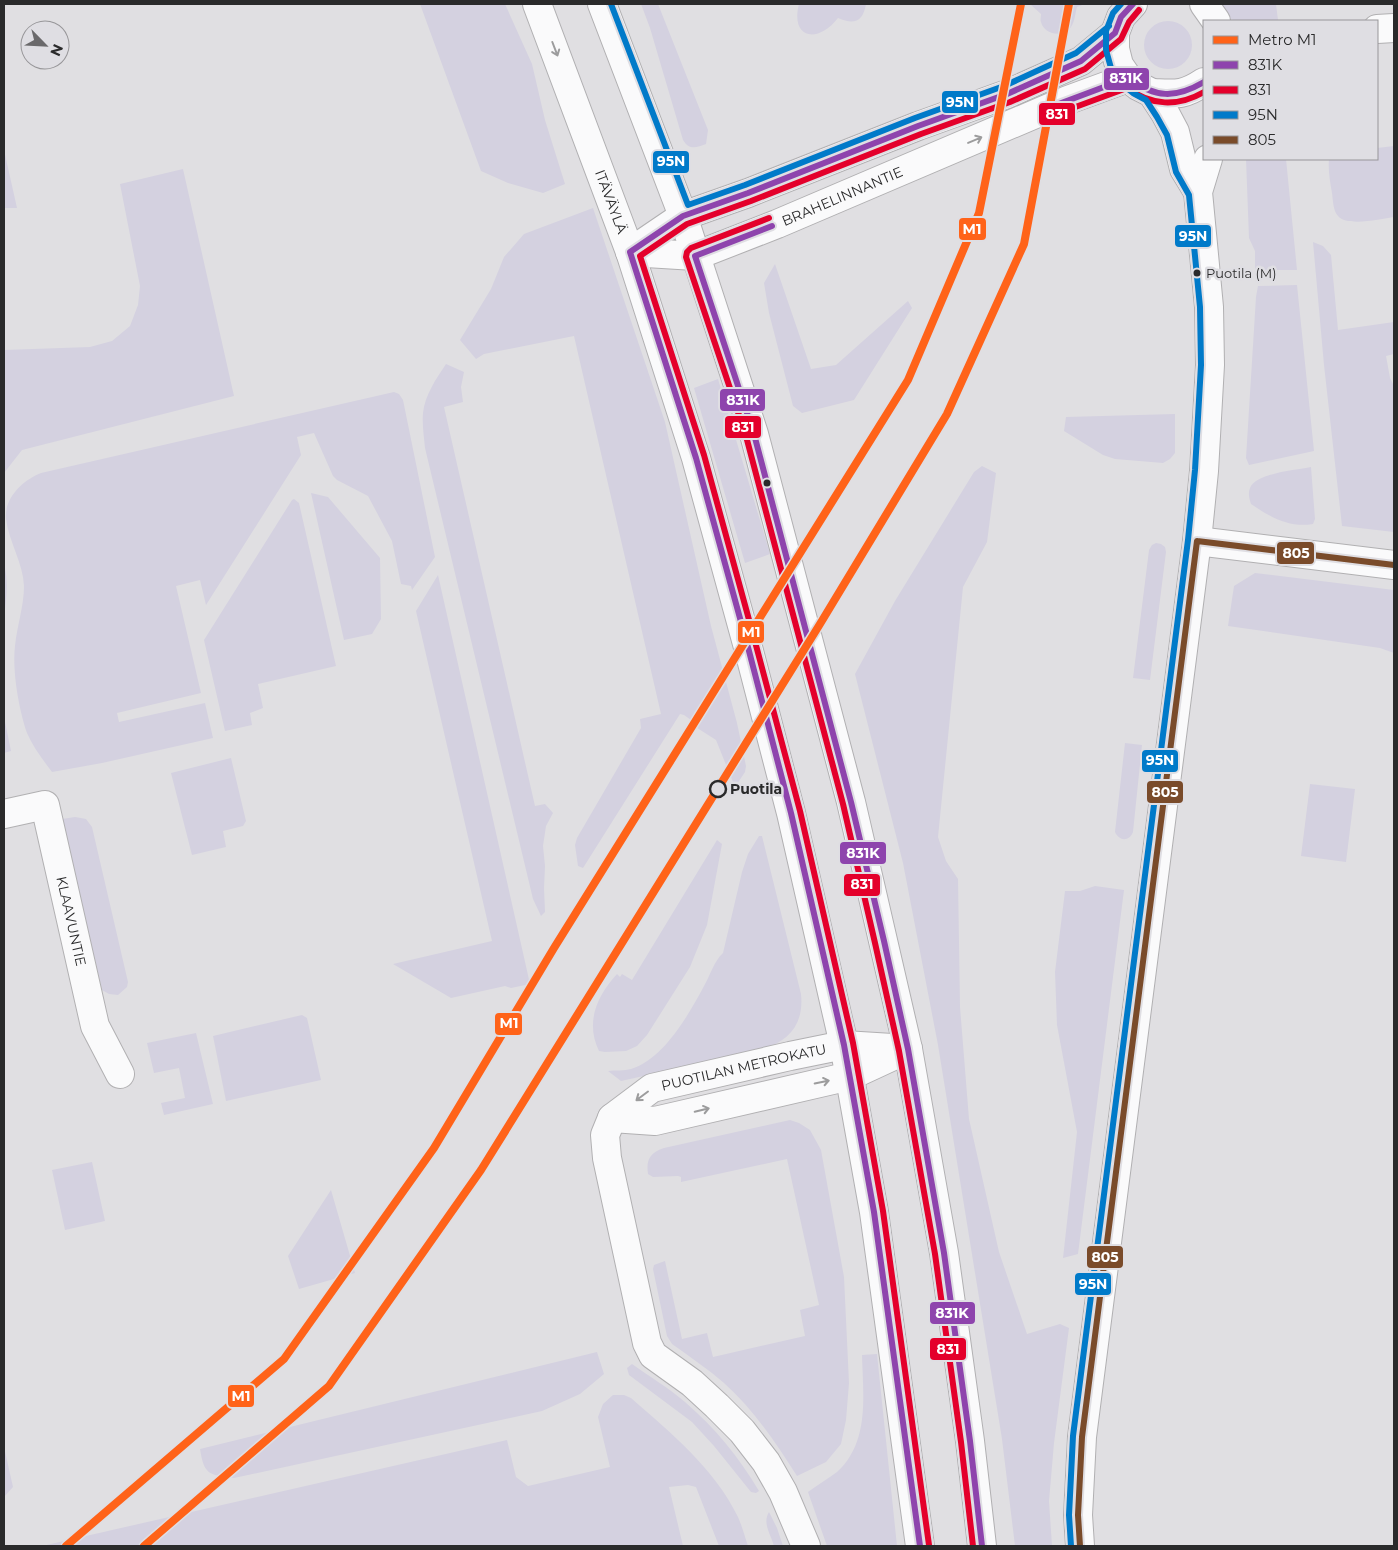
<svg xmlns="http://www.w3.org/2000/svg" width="1398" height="1550" font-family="Montserrat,sans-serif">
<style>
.green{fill:#d4d1e0}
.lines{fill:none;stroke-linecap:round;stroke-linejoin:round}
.minor-casing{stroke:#b1b0b2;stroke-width:30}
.major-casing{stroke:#b1b0b2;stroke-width:30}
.minor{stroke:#fafafb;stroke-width:28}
.major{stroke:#fafafb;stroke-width:28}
.bus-1-casing{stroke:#dfdee3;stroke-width:10}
.bus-2-casing{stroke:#dfdee3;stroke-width:10}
.bus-3-casing{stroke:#dfdee3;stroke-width:10}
.bus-4-casing{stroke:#dfdee3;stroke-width:10}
.bus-1{stroke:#8e44ad;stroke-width:6}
.bus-2{stroke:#e4002b;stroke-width:6}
.bus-3{stroke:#007ac9;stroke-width:6}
.bus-4{stroke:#7a4b2a;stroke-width:6}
.metro-1-casing{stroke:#dfdee3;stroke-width:11}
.metro-1{stroke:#ff6319;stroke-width:8}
.oneway{stroke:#9c9c9d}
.bus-dot{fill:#2a2a2b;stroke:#dfdee3;stroke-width:2}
.stop-dot{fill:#dfdee3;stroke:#2a2a2b;stroke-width:2.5}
.labels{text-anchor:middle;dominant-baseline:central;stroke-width:5;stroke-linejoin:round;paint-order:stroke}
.bus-label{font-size:13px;fill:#2a2a2b;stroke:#dfdee3;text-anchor:start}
.street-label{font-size:14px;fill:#2a2a2b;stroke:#dfdee3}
.stop-label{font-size:14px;font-weight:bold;fill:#2a2a2b;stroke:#dfdee3;text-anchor:start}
.line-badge{stroke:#dfdee3;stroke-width:2}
.badge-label{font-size:14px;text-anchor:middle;font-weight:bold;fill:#fff}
</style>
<rect width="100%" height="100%" fill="#e0dfe2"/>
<!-- green -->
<path class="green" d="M420 4H505L532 64 545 120 565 184 543 193 508 183 481 171Z
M641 4H658L708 130 706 144C696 148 689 150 683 140L650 28Z
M799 4H866C863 22 854 25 838 18 818 44 790 39 799 4Z
M1030 4H1085L1077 7C1075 14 1075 21 1071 27 1064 38 1044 35 1041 22 1040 21 1041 16 1041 14Z
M1212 4H1276L1278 20H1234L1225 18Z
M1144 45a24 24 0 1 1 48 0a24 24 0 1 1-48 0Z
M1394 146V217C1381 219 1347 227 1338 216 1333 211 1333 200 1332 193 1330 181 1328 171 1329 159H1377V148Z
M4 150 17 208H4Z
M1246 159H1286L1297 270H1255V251L1249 238Z
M183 169 234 396 22 450 4 473V350L90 347 112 341 130 326 138 305 140 286 120 184Z
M593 208 665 422 711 626 737 723 746 766 745 772 735 787 716 740 691 724V720L684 715 680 714 583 868 578 866 575 845 577 838 641 728 640 719 661 714 574 336 484 354 476 359 460 340 491 289 504 257 524 234Z
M1313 242 1323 246 1331 255 1338 330 1394 322V354L1386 356 1390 378 1394 386V532L1342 526 1324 365Z
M775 264 811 369 836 365 908 301 912 308 854 400 802 413 793 406 769 313 764 283Z
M1297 285 1314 451 1249 465 1246 458 1256 297 1258 286Z
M446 364 464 372 461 387 463 402 444 407 535 806 545 804 553 813 546 826 543 846 545 866 544 888 545 912 541 916 533 899 425 448C424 437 422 424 423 413 425 395 436 379 446 364Z
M718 379 770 554 745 563 694 388Z
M394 392 399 394 403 400 435 557 412 590 411 586 401 584 392 541 368 496 337 480 333 476 314 433 297 437 301 455 206 605 200 580 176 586 201 693 117 713 119 722 205 703 213 738 102 763 52 772C43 760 33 747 27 733 19 710 12 671 15 646 17 626 24 606 24 586 23 563 9 542 6 519 4 498 23 480 41 473Z
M1175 414V453L1170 459 1163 463 1115 459 1103 455 1064 431 1066 417Z
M982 466 996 473 987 542 963 587 938 837 946 861 958 879 960 1007 969 1119 999 1252 1027 1334 1060 1324 1069 1328 1054 1443 1049 1501 1052 1546H1015L1002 1439 938 1045 903 863 855 674 895 601 974 472Z
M1311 467 1315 519 1313 524C1289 528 1270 517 1251 504 1249 498 1248 493 1250 488 1256 473 1296 470 1311 467Z
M311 493 328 497 380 558 381 619 372 634 344 640Z
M294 499 299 503 336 666 258 684 263 708 250 713 252 725 225 731 204 640 292 500Z
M1156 543 1161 544 1165 547 1166 552 1150 680 1133 678 1149 550 1152 545Z
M4 564C9 583 6 599 4 618Z
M1255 573 1394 590V653L1380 648 1228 626 1234 586Z
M438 575 530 984 511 988 505 986 451 998 393 964 492 941 416 611Z
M4 717 11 751 4 753Z
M1125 743 1142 745 1133 832C1129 842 1119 841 1115 832Z
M231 758 246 821 243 826 223 831 226 847 192 855 171 773Z
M1310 784 1355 789 1346 862 1301 856Z
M75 817 86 819 92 827 128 982 127 987 118 995 109 994 102 990 62 819Z
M759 836H762L801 994C804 1025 789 1041 761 1050L621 1081 608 1071C616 1070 624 1071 631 1069 664 1059 689 1014 704 986 710 976 714 961 723 953L742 872 748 854Z
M717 840 722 844 707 925 690 967 647 1035 637 1046 626 1051 605 1052 599 1051C585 1022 597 996 617 974L620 977 622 974 632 980Z
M1095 886 1124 890 1078 1254 1063 1258 1077 1132 1057 1025 1055 972 1065 891H1080Z
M302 1015 307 1018 321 1080 226 1101 213 1036Z
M196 1033 213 1104 164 1115 161 1103 185 1098 179 1068 154 1073 147 1043Z
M790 1120 799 1123 810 1130 821 1150 844 1277 849 1383 846 1420 841 1444 826 1462 797 1476C776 1443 754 1410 724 1383 708 1369 690 1357 672 1344L667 1336 653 1269 654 1265 665 1261 682 1339 707 1333 713 1357 805 1336 800 1310 819 1305 787 1159 681 1182V1177L678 1176 653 1177 648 1174C646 1159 650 1153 664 1148Z
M92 1162 105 1221 65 1230 52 1170Z
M331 1190 355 1273 299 1289 288 1256Z
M597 1352 604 1374 580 1394 542 1411 234 1478C209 1475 204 1475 200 1449Z
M877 1354 897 1546H827L808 1492C817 1485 828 1479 837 1472 870 1442 863 1395 862 1355Z
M632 1364C650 1377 669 1388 685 1402 715 1428 739 1457 759 1491L756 1493 751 1492 714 1446 692 1422 629 1375 627 1368Z
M613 1395H624L631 1398C670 1432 715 1469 738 1517 742 1526 745 1537 748 1546H719L696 1487 688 1485 669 1487 683 1546H42L507 1440 516 1477 528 1486 610 1467 598 1417 603 1404Z
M4 1447 13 1487 4 1497Z
M769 1512 777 1528 783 1546H774C771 1535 762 1523 769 1512Z"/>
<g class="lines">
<defs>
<g id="minor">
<path d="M1377 29 1394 28"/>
<path d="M1152 93C1176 94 1183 96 1204 82"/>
<path d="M630 252 683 216 748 193 918 126 1007 94 1081 61 1115 33"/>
<path id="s1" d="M630 252 695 256 777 224 1068 100 1128 78"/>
<path d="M1197 541 1394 565"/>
<path id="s2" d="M4 814 45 805 95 1026 120 1074"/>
<path d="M612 1118 655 1121 850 1076 906 1050"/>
<path id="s3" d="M806 1546 783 1492 766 1462 742 1431 717 1406 692 1383 653 1355 647 1343 607 1158 605 1135 612 1118 652 1088 790 1056 844 1045 908 1049"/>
</g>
<g id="major">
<path id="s4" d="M537 4 630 252 696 458 749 651 791 813 844 1045 874 1212 920 1546"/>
<path d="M602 4 683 216 754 434 851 802 908 1049 944 1253 970 1441 982 1546"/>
<path d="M1133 4 1121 17 1115 33V49L1119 65 1128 78 1138 86 1152 93 1165 113 1175 132 1184 169 1198 192"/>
<path d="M1204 4 1216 21"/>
<path d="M1080 1546 1078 1515 1082 1437 1197 541 1204 471 1210 365 1209 307 1198 192 1208 159"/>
</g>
</defs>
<!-- minor casing -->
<use href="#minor" class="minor-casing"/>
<!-- major casing -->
<use href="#major" class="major-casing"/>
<!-- minor -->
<use href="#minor" class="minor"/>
<!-- major -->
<use href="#major" class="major"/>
<defs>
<path id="bus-1" d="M1048 108 1128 78C1155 98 1175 99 1204 82
M772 226 695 256 754 434 851 802 884 941 908 1049 944 1253 970 1441 982 1546
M920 1546 874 1212 844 1045 791 813 749 651 696 458 630 252 683 216 748 193 918 126 1007 94 1081 61 1115 33 1121 17 1133 4"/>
<path id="bus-2" d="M1051 116 1127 88C1151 106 1178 107 1204 92
M769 218 691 248 687 252 686 257 746 436 843 804 875 943 899 1051 935 1254 961 1442 973 1546
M929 1545 883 1211 853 1043 800 811 757 649 704 455 640 256 687 224 751 201 921 134 1010 102 1085 69 1121 39 1129 22 1139 10"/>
<path id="bus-3" d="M611 4 688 205 745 185 915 118 1004 86 1076 53 1109 26
M1071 1546 1069 1515 1073 1436 1188 540 1195 470 1201 365 1200 307 1189 195 1176 172 1167 135 1157 117 1146 100 1133 93 1122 84 1111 68 1106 50V31L1113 13 1121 4"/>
<path id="bus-4" d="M1197 541 1394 565
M1080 1546 1078 1515 1082 1437 1197 541"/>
</defs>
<!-- bus-1 casing -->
<use href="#bus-1" class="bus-1-casing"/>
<!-- bus-2 casing -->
<use href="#bus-2" class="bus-2-casing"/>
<!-- bus-3 casing -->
<use href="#bus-3" class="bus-3-casing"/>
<!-- bus-4 casing -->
<use href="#bus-4" class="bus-4-casing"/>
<!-- bus-1 -->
<use href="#bus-1" class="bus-1"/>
<!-- bus-2 -->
<use href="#bus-2" class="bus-2"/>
<!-- bus-3 -->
<use href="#bus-3" class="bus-3"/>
<!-- bus-4 -->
<use href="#bus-4" class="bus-4"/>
<defs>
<path id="metro-1" d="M66 1546 284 1359 434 1148 554 948 908 380 979 213 1021 4
M144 1546 329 1386 481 1170 820 624 947 414 1024 244 1069 4"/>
</defs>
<!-- metro-1 casing -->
<use href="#metro-1" class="metro-1-casing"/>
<!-- metro-1 -->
<use href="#metro-1" class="metro-1"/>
</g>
<!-- one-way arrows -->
<defs><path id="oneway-shaft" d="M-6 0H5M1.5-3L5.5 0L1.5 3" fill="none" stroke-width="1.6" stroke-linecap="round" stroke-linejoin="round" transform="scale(1.25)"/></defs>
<g class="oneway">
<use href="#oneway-shaft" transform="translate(555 49) rotate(69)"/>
<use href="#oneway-shaft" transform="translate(975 140) rotate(-23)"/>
<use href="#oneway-shaft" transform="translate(822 1082) rotate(-12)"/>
<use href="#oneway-shaft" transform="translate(642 1096) rotate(143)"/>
<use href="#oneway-shaft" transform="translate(702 1110) rotate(-13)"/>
</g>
<!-- markers -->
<g class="bus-dot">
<circle cx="1197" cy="273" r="4.5"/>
<circle cx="767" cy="483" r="4.5"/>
</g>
<circle class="stop-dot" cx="718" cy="789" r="8"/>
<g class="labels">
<!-- bus labels -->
<g class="bus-label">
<text x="1206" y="273">Puotila (M)</text>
</g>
<!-- street labels -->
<g class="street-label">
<text stroke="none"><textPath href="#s1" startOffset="224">BRAHELINNANTIE</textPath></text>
<text stroke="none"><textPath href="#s4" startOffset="211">ITÄVÄYLÄ</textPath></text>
<text stroke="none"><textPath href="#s2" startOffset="161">KLAAVUNTIE</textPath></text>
<text stroke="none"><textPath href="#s3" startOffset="638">PUOTILAN METROKATU</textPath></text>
</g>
<!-- stop labels -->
<g class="stop-label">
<text x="730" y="789">Puotila</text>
</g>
</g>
<g class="line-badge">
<rect x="1103" y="67" width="47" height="24" rx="5" fill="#8e44ad"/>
<rect x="941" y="90" width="38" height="24" rx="5" fill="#007ac9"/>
<rect x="1038" y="102" width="38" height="24" rx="5" fill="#e4002b"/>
<rect x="652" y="150" width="38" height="24" rx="5" fill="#007ac9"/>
<rect x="958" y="217" width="29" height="24" rx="5" fill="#ff6319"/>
<rect x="1174" y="224" width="38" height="24" rx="5" fill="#007ac9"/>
<rect x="719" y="388" width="47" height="24" rx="5" fill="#8e44ad"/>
<rect x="724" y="415" width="38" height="24" rx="5" fill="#e4002b"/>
<rect x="1276" y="541" width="39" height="24" rx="5" fill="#7a4b2a"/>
<rect x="737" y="620" width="28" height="24" rx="5" fill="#ff6319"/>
<rect x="1141" y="749" width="38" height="24" rx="5" fill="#007ac9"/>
<rect x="1146" y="780" width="38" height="24" rx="5" fill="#7a4b2a"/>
<rect x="839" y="841" width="48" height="24" rx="5" fill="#8e44ad"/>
<rect x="843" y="873" width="38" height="24" rx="5" fill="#e4002b"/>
<rect x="494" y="1012" width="29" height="24" rx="5" fill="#ff6319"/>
<rect x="1086" y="1245" width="38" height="24" rx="5" fill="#7a4b2a"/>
<rect x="1074" y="1272" width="38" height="24" rx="5" fill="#007ac9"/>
<rect x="929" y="1301" width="47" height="24" rx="5" fill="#8e44ad"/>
<rect x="929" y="1337" width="38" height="24" rx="5" fill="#e4002b"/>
<rect x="227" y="1384" width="28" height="24" rx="5" fill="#ff6319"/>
</g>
<g class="badge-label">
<text x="1126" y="83">831K</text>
<text x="960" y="107">95N</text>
<text x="1057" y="119">831</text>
<text x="671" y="166">95N</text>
<text x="972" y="234">M1</text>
<text x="1193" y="241">95N</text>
<text x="743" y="405">831K</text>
<text x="743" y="432">831</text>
<text x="1296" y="558">805</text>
<text x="751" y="637">M1</text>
<text x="1160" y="765">95N</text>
<text x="1165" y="797">805</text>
<text x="863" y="858">831K</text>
<text x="862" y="889">831</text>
<text x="509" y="1028">M1</text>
<text x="1105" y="1262">805</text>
<text x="1093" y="1289">95N</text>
<text x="952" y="1318">831K</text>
<text x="948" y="1354">831</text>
<text x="241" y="1401">M1</text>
</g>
<!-- border -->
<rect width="1398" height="1550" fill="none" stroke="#2a2a2b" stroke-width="10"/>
<!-- legend -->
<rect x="1203" y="20" width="175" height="140" fill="#dfdee3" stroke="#979699"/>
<rect x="1213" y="36" width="25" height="8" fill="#ff6319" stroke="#979699"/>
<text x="1248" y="45" font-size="15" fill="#2a2a2b">Metro M1</text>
<rect x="1213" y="61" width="25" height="8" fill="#8e44ad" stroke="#979699"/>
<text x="1248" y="70" font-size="15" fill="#2a2a2b">831K</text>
<rect x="1213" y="86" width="25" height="8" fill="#e4002b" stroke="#979699"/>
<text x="1248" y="95" font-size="15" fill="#2a2a2b">831</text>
<rect x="1213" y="111" width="25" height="8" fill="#007ac9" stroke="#979699"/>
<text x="1248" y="120" font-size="15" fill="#2a2a2b">95N</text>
<rect x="1213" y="136" width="25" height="8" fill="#7a4b2a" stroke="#979699"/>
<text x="1248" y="145" font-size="15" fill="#2a2a2b">805</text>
<!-- north arrow -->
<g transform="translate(45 45) rotate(114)"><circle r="24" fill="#dfdee3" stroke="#979699"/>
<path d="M0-4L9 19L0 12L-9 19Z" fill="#6a696b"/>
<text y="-8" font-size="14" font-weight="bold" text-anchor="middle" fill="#2a2a2b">N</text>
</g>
</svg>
